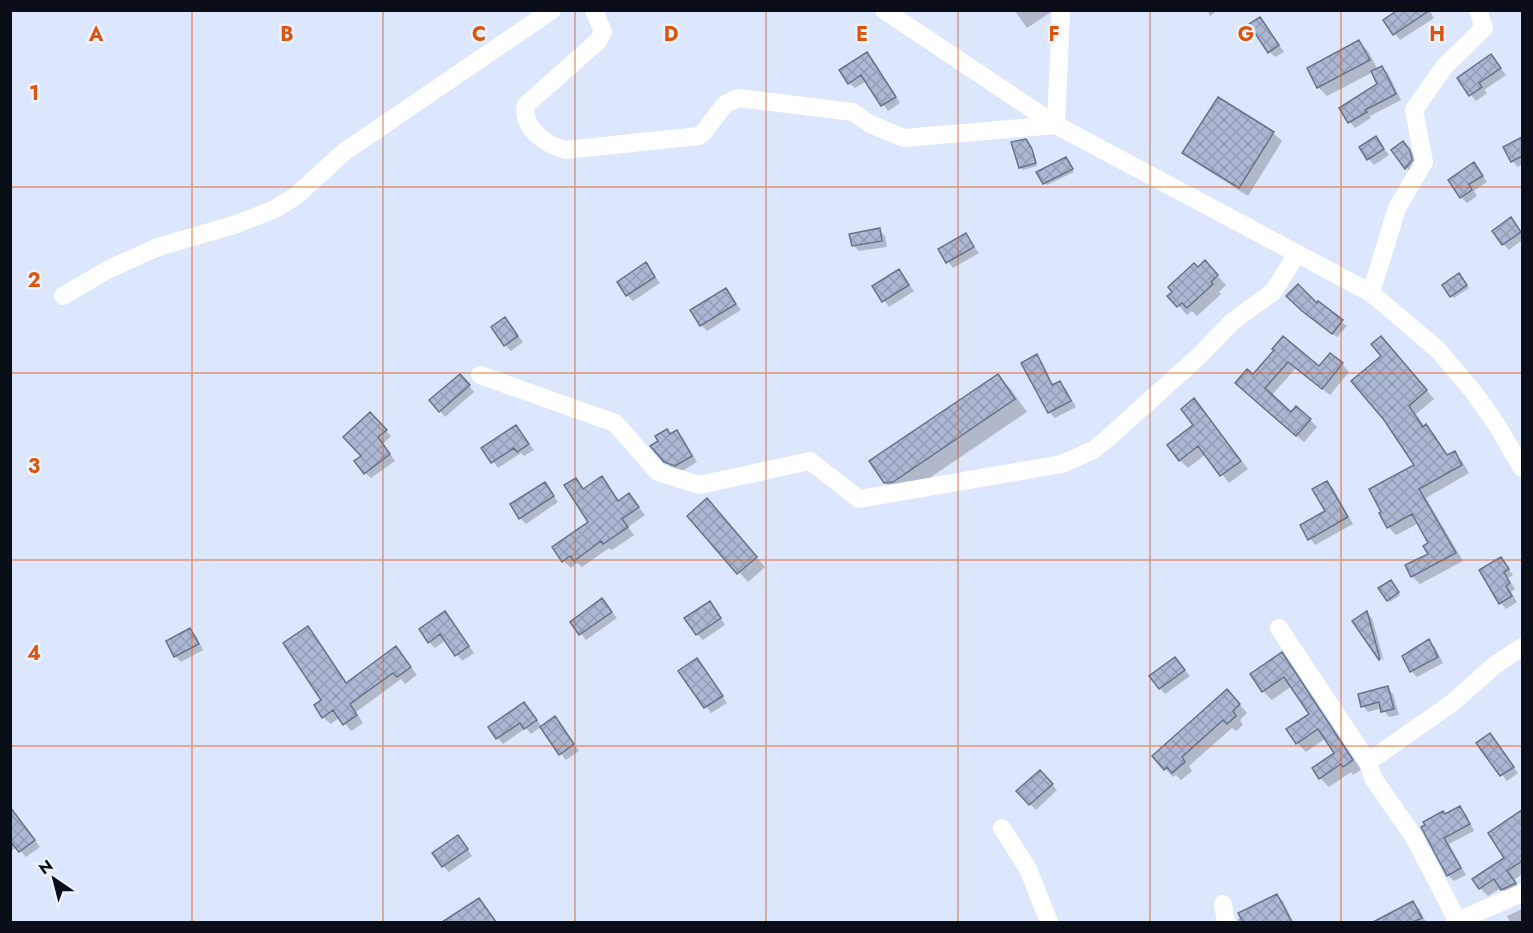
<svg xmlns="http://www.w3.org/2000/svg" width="1533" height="933" font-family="Jost,sans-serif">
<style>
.shadow{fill:#0003}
.building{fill:url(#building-cross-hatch);stroke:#68738c;stroke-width:1.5}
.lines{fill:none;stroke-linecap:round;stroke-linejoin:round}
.street{stroke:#fff;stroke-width:18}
.grid{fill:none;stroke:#dd550d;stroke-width:1.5;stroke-opacity:0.55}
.grid-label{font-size:20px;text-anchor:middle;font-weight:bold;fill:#dd550d;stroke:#eef3ff;stroke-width:5;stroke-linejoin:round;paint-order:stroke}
</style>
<defs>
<pattern id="building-cross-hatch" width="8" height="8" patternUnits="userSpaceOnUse" patternTransform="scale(1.5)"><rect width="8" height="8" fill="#acb8d3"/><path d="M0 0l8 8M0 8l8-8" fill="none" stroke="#939db4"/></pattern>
</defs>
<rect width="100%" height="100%" fill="#dce6fd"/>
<!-- shadow -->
<path class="shadow" d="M1014 10H1050L1051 12 1027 28Z
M1207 10H1218L1210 16Z
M1429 10 1434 18 1400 40 1385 21Z
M1260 19 1284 52 1275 57 1270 52Z
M1359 42 1368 51 1378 70 1382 67 1388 73 1401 100 1370 116 1371 118 1355 128 1350 122 1379 85 1373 72 1327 96 1318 87Z
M867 54 873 60 900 103 888 111 867 81 855 88 849 83Z
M1491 56 1506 75 1484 90 1487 93 1476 101 1471 95Z
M1273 133 1282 141 1248 196 1193 161 1184 153Z
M1375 137 1389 155 1374 165 1369 159Z
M1522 139V164L1518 167 1512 161 1506 147Z
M1028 143 1034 153 1037 166 1023 170 1020 167Z
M1408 148 1416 158 1412 174 1393 151Z
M1066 158 1074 172 1047 185 1045 183Z
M1474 164 1487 182 1474 191 1477 196 1467 203 1461 197Z
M1511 219 1522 234V240L1509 250 1503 244Z
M879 230 885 236 887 247 859 251 853 245Z
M965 235 979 253 953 268 940 250Z
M646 264 660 283 633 301 627 295Z
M899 271 914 291 889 307 874 287Z
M1214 272 1226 285 1219 292 1221 294 1197 316 1192 311 1187 315 1170 296Z
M1462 278 1469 288 1454 298 1451 296Z
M726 290 741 310 707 331 701 325Z
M1317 305 1347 326 1337 337 1309 316Z
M505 319 523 342 511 351 505 345Z
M1389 346 1434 399 1416 414 1425 427 1426 426 1434 434 1448 456 1454 453 1462 461 1469 473 1426 498 1463 561 1420 584 1412 576 1430 555V544L1419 523 1396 535 1388 527 1416 465 1383 356Z
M1276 351 1319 368 1342 364 1349 372 1330 395 1296 368 1271 396 1292 414 1310 420 1317 427 1304 442 1245 390 1253 376Z
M1037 356 1042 362 1054 386 1060 383 1066 389 1076 407 1055 418 1049 412Z
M998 376 1010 388 1027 412 906 494 897 495 885 482Z
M465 381 474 392 445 417 440 411Z
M1194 400 1248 469 1229 483 1206 454 1188 468 1180 460 1196 426Z
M370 414 391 436 383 444 395 461 371 478 365 473 363 456Z
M516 427 534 450 524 456 521 453 498 468 484 449Z
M677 432 683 438 697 462 682 471 672 468 665 461 671 436Z
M602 478 620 502 629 495 645 515 628 527 634 535 612 550 609 548 582 567 577 563 571 568 563 561 590 522 576 480 585 490Z
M1327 482 1333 488 1353 524 1315 545 1302 526 1327 512Z
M544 483 558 502 526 524 520 518Z
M716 510 765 567 748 582 689 516Z
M1501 559 1513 575 1508 578 1515 589 1511 592 1517 602 1506 609 1501 603Z
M1393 584 1400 595 1390 602 1388 600Z
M602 600 617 618 586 640 572 622Z
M715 609 725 625 703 640 697 634Z
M1367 613 1372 618 1384 661 1354 622Z
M450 619 474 653 462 661 446 640 435 648 429 642Z
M308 628 315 635 347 683 396 648 417 675 405 684 401 679 356 712 363 723 351 731 340 717 331 724 323 717V700Z
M190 630 196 636 203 650 181 662 175 656Z
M1429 641 1435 647 1443 663 1417 677 1411 671Z
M1282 654 1290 663 1361 770 1353 775 1351 772 1329 787 1320 778 1336 754 1326 738 1306 752 1297 743 1311 714 1292 686 1272 700 1263 691Z
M1175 659 1190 676 1165 694 1160 688Z
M697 660 727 703 711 713 680 672Z
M1387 688 1393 694 1399 715 1389 717 1382 708 1368 712 1363 706Z
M1235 699 1247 713 1240 720 1243 725 1236 731 1232 728 1189 766 1192 771 1181 780 1176 775 1173 777 1165 769Z
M524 704 530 710 542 727 555 718 579 751 566 760 561 754 541 727 531 734 526 728 503 744 498 738Z
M1490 735 1518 773 1507 781 1478 743Z
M1040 772 1057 790 1036 810 1030 804Z
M1460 808 1466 814 1474 831 1449 844 1466 875 1454 881 1448 875 1427 826Z
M1522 812V874L1514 880 1522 892 1510 897 1501 888 1488 896 1480 888 1506 858 1490 833Z
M10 820 21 822 40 847 26 857 17 847 10 852Z
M464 843 472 856 449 872 443 866Z
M1277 896 1283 901 1293 922H1238V919Z
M479 899 497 922H455L452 918Z
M1413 903 1419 909 1426 922H1388L1385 917Z
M1522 909V922H1510L1507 916Z"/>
<!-- building -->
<path class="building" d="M1398 10H1430L1393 35 1383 20Z
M1260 17 1279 45 1268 53 1249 24Z
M1359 40 1370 60 1317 88 1307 68Z
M867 52 896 97 881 106 861 75 848 84 839 70Z
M1491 54 1501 68 1479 83 1482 87 1469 96 1457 78Z
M1382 66 1396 94 1365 110 1367 112 1348 123 1339 108 1377 84 1371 71Z
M1218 97 1274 132 1239 188 1182 153Z
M1376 136 1384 149 1367 160 1359 147Z
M1522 137V156L1511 162 1503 147Z
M1026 139 1032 149 1036 163 1019 168 1011 142Z
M1403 141 1410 150 1412 160 1405 169 1391 150Z
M1066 157 1073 169 1043 184 1036 172Z
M1474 162 1483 176 1469 184 1472 190 1460 198 1448 180Z
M1511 217 1521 232 1502 245 1492 231Z
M880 228 882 241 852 246 849 234Z
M966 233 974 247 946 263 938 249Z
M1205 260 1218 275 1211 282 1213 284 1187 308 1182 303 1177 307 1167 296 1172 292 1168 287 1194 263 1198 267Z
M646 262 655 277 626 296 617 282Z
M899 269 909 285 882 302 872 286Z
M1459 273 1467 285 1450 297 1442 285Z
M1298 284 1317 303 1318 301 1343 320 1332 334 1302 311 1286 296Z
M726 288 736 304 700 326 690 310Z
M505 317 518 336 504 346 491 327Z
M1283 336 1319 366 1330 353 1343 363 1322 389 1288 362 1265 388 1291 412 1296 406 1311 419 1296 436 1235 383 1247 369 1253 374 1274 350 1272 349Z
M1381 336 1427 390 1409 406 1423 427 1426 424 1447 455 1455 451 1462 465 1419 489 1456 553 1411 577 1405 565 1428 554 1423 546 1428 543 1412 514 1387 528 1379 513 1381 512 1369 489 1414 465 1384 420 1351 381 1381 356 1371 344Z
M1037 354 1052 385 1060 381 1071 401 1048 413 1021 363Z
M460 374 470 385 439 412 429 400Z
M998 374 1015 399 893 482 884 483 869 461Z
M1194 398 1241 461 1220 476 1198 446 1179 461 1167 445 1193 425 1181 409Z
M370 412 387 430 378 437 390 454 364 474 354 461 361 456 343 437Z
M516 425 529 444 517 452 514 448 491 463 481 448Z
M667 429 670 434 677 430 692 456 675 466 664 462 650 446 658 441 655 436Z
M602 476 618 501 629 493 639 507 622 519 628 527 603 544 601 541 574 561 570 556 562 562 552 547 588 522 564 485 576 478 583 489Z
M1327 481 1348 517 1308 540 1300 525 1325 511 1312 489Z
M545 482 554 496 519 519 510 504Z
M707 498 757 557 737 574 687 516Z
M1501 557 1509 569 1504 572 1510 583 1506 586 1512 596 1499 604 1479 570Z
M1391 580 1399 592 1387 601 1378 588Z
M602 598 612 612 579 635 570 622Z
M710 601 721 618 696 635 684 618Z
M445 611 469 646 455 656 440 634 428 643 419 629Z
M1367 611 1380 659 1379 660 1352 621Z
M308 626 346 683 396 646 411 667 397 677 393 673 350 704 357 715 343 725 333 710 322 718 314 705 321 700 283 643Z
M190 628 199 644 174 657 166 641Z
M1429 639 1438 657 1410 672 1402 656Z
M1282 652 1353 760 1343 767 1341 764 1319 779 1312 768 1334 753 1318 729 1296 744 1286 729 1309 714 1284 677 1262 692 1250 674Z
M1175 657 1185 670 1159 689 1149 676Z
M697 658 723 696 704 708 678 671Z
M1388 686 1394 709 1381 712 1379 702 1361 707 1358 694Z
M1227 689 1240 704 1233 711 1236 716 1227 724 1223 720 1182 757 1185 762 1172 773 1167 767 1164 770 1152 756Z
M524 702 537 720 524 729 520 723 496 739 488 727Z
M555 716 574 744 559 755 540 727Z
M1490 733 1514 767 1500 776 1476 743Z
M1040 770 1053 784 1029 805 1016 791Z
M1460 806 1470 824 1444 838 1461 868 1447 876 1421 827 1425 825 1423 822 1443 811 1445 814Z
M10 807 35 840 19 852 10 841Z
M1522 810V861L1507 871 1516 883 1501 890 1494 879 1479 889 1472 879 1504 858 1488 833Z
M458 835 468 849 442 867 432 853Z
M1277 894 1292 922H1243L1238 913Z
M479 898 496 922H442Z
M1413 901 1422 918 1413 922H1373Z"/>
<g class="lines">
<!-- street -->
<path class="street" d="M594 10 603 32 598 41 526 105C521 128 545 144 565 150L699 136 703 133 725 104 738 98 853 112 870 124 904 138 1056 125 1061 10
M884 10 1056 125 1371 293 1437 349 1472 390 1495 422 1522 468
M1371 293 1397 208 1424 162 1414 110 1444 67 1484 28 1478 10
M63 296 109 269 158 247 234 225 275 209 296 196 344 152 552 10
M480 375 615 423 658 472 699 485 810 461 859 499 1062 464 1093 450 1107 439 1199 356 1233 321 1273 292 1297 254
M1279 628 1368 762 1452 703 1495 665 1522 647
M1368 762 1373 778 1414 837 1457 920
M1002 828 1028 869 1049 922
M1223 904 1226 922
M1455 922 1522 893"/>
</g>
<!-- grid -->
<path class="grid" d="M192 10V922M383 10V922M575 10V922M766 10V922M958 10V922M1150 10V922M1341 10V922M10 187H1522M10 373H1522M10 560H1522M10 746H1522"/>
<g class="grid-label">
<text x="96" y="41">A</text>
<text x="287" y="41">B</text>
<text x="479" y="41">C</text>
<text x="671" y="41">D</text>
<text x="862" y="41">E</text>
<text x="1054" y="41">F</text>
<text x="1246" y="41">G</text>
<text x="1437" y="41">H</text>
<text x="34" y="100">1</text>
<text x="34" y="287">2</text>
<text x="34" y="473">3</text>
<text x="34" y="660">4</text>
</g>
<!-- border -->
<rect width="1533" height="933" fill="none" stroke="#0a0e18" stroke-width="24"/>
<!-- north arrow -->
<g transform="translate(54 879) rotate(325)" stroke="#eef3ff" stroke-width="4.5" paint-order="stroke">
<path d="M0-4.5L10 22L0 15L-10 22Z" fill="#0a0e18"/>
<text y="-9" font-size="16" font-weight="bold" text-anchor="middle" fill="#0a0e18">N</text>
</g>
</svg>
